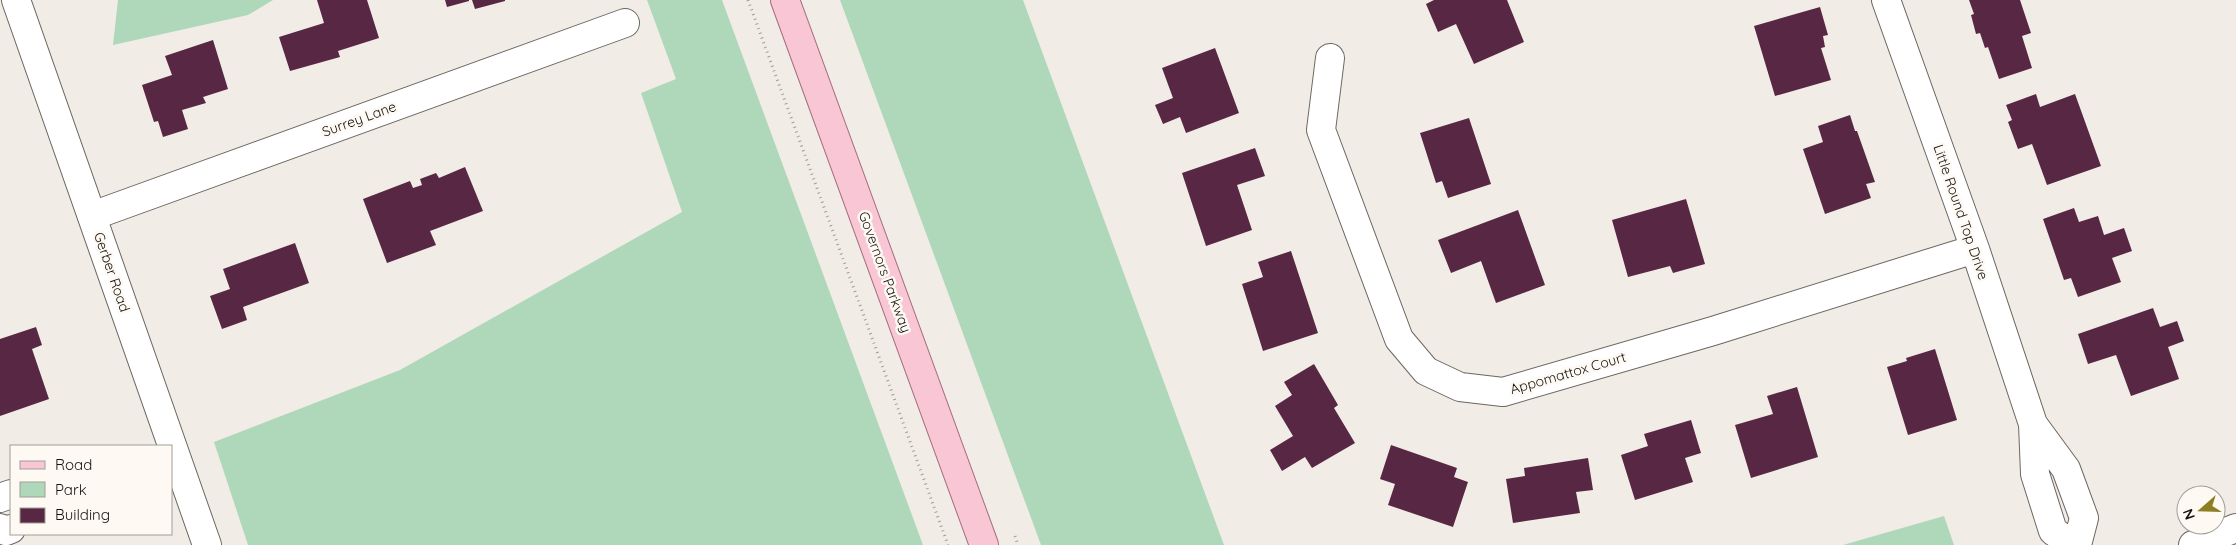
<svg xmlns="http://www.w3.org/2000/svg" width="2236" height="545" font-family="Quicksand,sans-serif">
<style>
.green{fill:#afd8bb}
.building{fill:#572744}
.lines{fill:none;stroke-linecap:round;stroke-linejoin:round}
.minor-casing{stroke:#6b6761;stroke-width:30}
.tertiary-casing{stroke:#6b6761;stroke-width:30}
.primary-casing{stroke:#a56e7d;stroke-width:30}
.path{stroke:#a09d98;stroke-width:3;stroke-dasharray:1 4;stroke-linecap:butt}
.minor{stroke:#fff;stroke-width:28}
.tertiary{stroke:#fff;stroke-width:28}
.primary{stroke:#f8c6d4;stroke-width:28}
.labels{text-anchor:middle;dominant-baseline:central;stroke-width:5;stroke-linejoin:round;paint-order:stroke}
.street-label{font-size:14px;fill:#131210;stroke:#fef9f3}
</style>
<rect width="100%" height="100%" fill="#f1ece6"/>
<!-- green -->
<path class="green" d="M118 0H273L248 15 113 45Z
M647 0H722L923 545H248L214 442 400 370 682 212 641 93 676 79Z
M840 0H1023L1224 545H1041Z
M1944 516 1954 545H1843Z"/>
<!-- building -->
<path class="building" d="M317 0H367L379 38 338 51 340 57 290 71 279 37 324 23Z
M445 0H469V1L447 7Z
M472 0H505V1L475 9Z
M1434 0H1507L1524 42 1474 64 1456 24 1438 32 1426 4Z
M1969 0H2020L2031 33 2022 36 2032 68 1999 79 1988 47 1985 48 1980 33 1976 34 1971 15 1974 14Z
M1820 7 1828 35 1823 36 1825 47 1821 48 1831 80 1775 96 1754 26Z
M213 40 228 89 203 97 206 103 182 110 188 129 163 137 158 121 154 122 142 85 172 75 165 56Z
M1215 48 1239 113 1186 133 1180 117 1163 124 1155 105 1173 98 1162 68Z
M2036 94 2040 107 2075 94 2101 166 2047 185 2032 144 2018 149 2008 122 2012 120 2006 105Z
M1850 115 1855 131H1857L1875 182 1866 184 1871 198 1825 214 1803 149 1823 142 1818 126Z
M1469 118 1491 184 1448 198 1442 181 1436 183 1420 133Z
M1255 148 1265 176 1237 185 1252 230 1206 246 1182 173Z
M465 167 483 211 430 231 436 245 387 263 363 199 410 181 413 188 422 185 420 179 436 173 439 178Z
M1686 199 1705 264 1673 273 1670 266 1628 277 1612 220Z
M2074 208 2079 222 2098 216 2104 235 2124 228 2132 251 2112 258 2121 282 2078 297 2071 278 2064 280 2043 219Z
M1518 210 1545 285 1496 303 1481 261 1451 273 1438 240Z
M295 243 309 283 243 307 247 320 222 329 210 296 230 289 223 269Z
M1291 251 1318 333 1263 351 1242 284 1263 277 1258 262Z
M2153 308 2160 327 2177 321 2184 341 2168 347 2179 379 2131 396 2116 355 2088 364 2078 334Z
M36 327 42 345 32 349 49 399 0 416V339Z
M1935 349 1957 420 1908 435 1887 367 1907 361 1906 358Z
M1314 364 1338 405 1334 408 1355 443 1312 468 1305 457 1282 471 1270 450 1293 436 1275 406 1292 395 1284 382Z
M1797 387 1818 457 1751 478 1735 425 1773 414 1767 396Z
M1691 420 1701 453 1685 458 1693 482 1635 500 1621 455 1648 446 1644 434Z
M1391 445 1457 468 1454 477 1468 482 1453 527 1388 505 1395 484 1380 479Z
M1588 458 1593 490 1576 492 1580 513 1513 523 1506 479 1525 476 1524 468Z"/>
<g class="lines">
<defs>
<path id="minor" d="M1886 0 1975 249 2033 424 2035 474 2053 531 2073 545
M1330 58 1321 130 1399 339 1426 371 1460 387 1503 392 1713 331 1975 249
M92 216 625 23
M2033 424 2066 469 2084 518 2077 545
M0 498 11 494
M0 528 6 531 11 529"/>
<path id="tertiary" d="M16 0 207 545
M2193 545 2236 528"/>
<path id="primary" d="M785 0 984 545"/>
</defs>
<!-- minor casing -->
<use href="#minor" class="minor-casing"/>
<!-- tertiary casing -->
<use href="#tertiary" class="tertiary-casing"/>
<!-- primary casing -->
<use href="#primary" class="primary-casing"/>
<!-- path -->
<path class="path" d="M748 0 948 545
M1015 536 1018 545"/>
<!-- minor -->
<use href="#minor" class="minor"/>
<!-- tertiary -->
<use href="#tertiary" class="tertiary"/>
<!-- primary -->
<use href="#primary" class="primary"/>
</g>
<g class="labels">
<!-- street labels -->
<g class="street-label">
<text transform="translate(359 119) rotate(-20)">Surrey Lane</text>
<text transform="translate(1961 212) rotate(71)">Little Round Top Drive</text>
<text transform="translate(112 272) rotate(71)">Gerber Road</text>
<text transform="translate(885 272) rotate(70)">Governors Parkway</text>
<text transform="translate(1568 373) rotate(-16)">Appomattox Court</text>
</g>
</g>
<!-- legend -->
<rect x="10" y="445" width="162" height="90" fill="#fef9f3" stroke="#a09d98"/>
<rect x="20" y="461" width="25" height="8" fill="#f8c6d4" stroke="#a09d98"/>
<text x="55" y="470" font-size="15" fill="#131210">Road</text>
<rect x="20" y="482" width="25" height="15" fill="#afd8bb" stroke="#a09d98"/>
<text x="55" y="495" font-size="15" fill="#131210">Park</text>
<rect x="20" y="508" width="25" height="15" fill="#572744" stroke="#a09d98"/>
<text x="55" y="520" font-size="15" fill="#131210">Building</text>
<!-- north arrow -->
<g transform="translate(2201 510) rotate(250)"><circle r="24" fill="#fef9f3" stroke="#a09d98"/>
<path d="M0-4L9 19L0 12L-9 19Z" fill="#8d7d23"/>
<text y="-8" font-size="14" font-weight="bold" text-anchor="middle" fill="#131210">N</text>
</g>
</svg>
